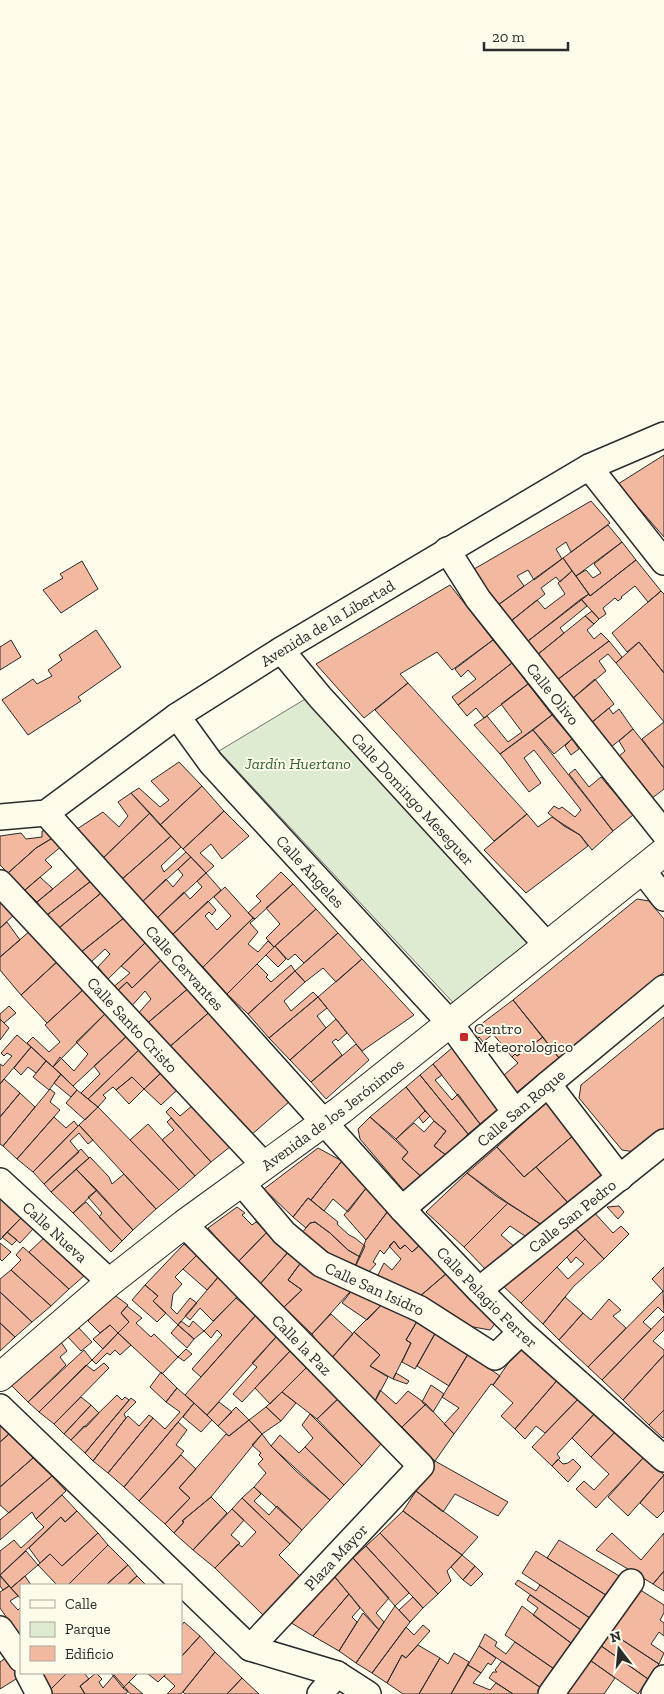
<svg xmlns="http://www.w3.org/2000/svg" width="664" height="1694" font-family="'Zilla Slab',serif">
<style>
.green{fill:#deebd1;stroke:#74746e}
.building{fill:#f2b8a0;stroke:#2b2b2b}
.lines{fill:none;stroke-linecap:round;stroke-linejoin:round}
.street-casing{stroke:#2b2b2b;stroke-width:28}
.secondary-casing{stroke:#2b2b2b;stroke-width:30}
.street{stroke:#fdfbea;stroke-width:25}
.secondary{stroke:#fdfbea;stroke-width:28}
.poi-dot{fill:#c62828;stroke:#fdfbea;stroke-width:2}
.labels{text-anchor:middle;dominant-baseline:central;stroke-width:4;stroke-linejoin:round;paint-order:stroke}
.street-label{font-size:16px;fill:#2b2b2b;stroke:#fdfbea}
.park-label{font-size:16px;font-style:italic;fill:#34623c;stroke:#fdfbea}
.poi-label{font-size:16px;fill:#2b2b2b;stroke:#fdfbea;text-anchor:start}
</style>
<rect width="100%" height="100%" fill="#fdfbea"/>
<!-- green -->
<path class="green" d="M307 698 536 949 460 1010 219 751Z"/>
<!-- building -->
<path class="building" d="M664 455V537L618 484Z
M591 501 610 523 571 552 566 542 556 549 562 559 534 580 528 570 517 576 524 586 498 605 469 572Z
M608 525 622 542 576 576 563 558Z
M622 542 636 560 590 596 576 576 586 570 593 578 601 573 594 564Z
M563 558 572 571 560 582 556 577 541 588 545 594 511 621 498 605Z
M636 560 661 591 648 602 635 586 621 597 622 598 618 601 615 598 603 608 606 614 599 619 581 599 589 594 590 596Z
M82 561 98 589 61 613 43 590 63 578 60 574Z
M572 571 589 594 528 641 511 621 537 600 545 609 565 594 558 583Z
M450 585 493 640 452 670 437 652 400 674 408 683 364 718 316 664Z
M661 591 664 594V673L639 642 627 652 612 633Z
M581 599 587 606 560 628 564 633 537 655 528 641Z
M592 611 599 619 594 624 585 616Z
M585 616 594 624 587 630 594 639 601 633 609 641 557 680 537 655Z
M96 630 121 667 78 697 81 701 28 735 2 700 33 679 37 684 52 676 48 670 62 660 59 655Z
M11 640 21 657 0 670V647Z
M493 640 512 663 458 705 452 697 476 679 468 670 461 677 455 669Z
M609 641 622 657 616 663 608 654 599 661 606 671 572 699 557 680Z
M639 642 664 673V722L616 663Z
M512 663 528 684 484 718 476 708 467 716 458 705Z
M595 679 614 704 591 723 572 699Z
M408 683 527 814 494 841 375 710Z
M528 684 552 715 500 754 474 725 487 716 508 742 522 732 501 704Z
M609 708 613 714 619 709 633 729 610 748 591 723Z
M552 715 572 739 554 754 533 730Z
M664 722V768L642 739Z
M633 729 664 768V789L651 799 618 757 625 751 619 741Z
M533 730 613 831 592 850 580 835 564 826 548 813 554 806 559 809 562 807 575 817 581 810 534 750 524 758 541 783 529 792 500 754Z
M572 739 579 749 571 755 565 746Z
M179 762 202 786 160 825 131 793 139 788 160 807 169 800 151 781Z
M575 769 589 787 601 777 633 815 613 831 569 774Z
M202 786 224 811 183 849 160 825Z
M131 793 150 813 101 860 72 828 77 829 103 812 119 827 128 816 118 802Z
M224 811 249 836 222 859 211 844 200 853 214 866 206 873 183 849Z
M150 813 171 836 121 880 101 860Z
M527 814 538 827 552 817 580 835 588 846 526 893 484 850Z
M56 829 59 834 36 848 8 873 0 865V836L21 833 26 839 42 837V831Z
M59 834 63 845 45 860 52 867 25 890 8 873 36 848Z
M171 836 181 847 161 866 164 872 186 852 191 857 142 902 121 880Z
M191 857 206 873 157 918 142 902 166 879 173 887 183 875 178 869Z
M79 867 91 881 47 915 37 902Z
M281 872 293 884 255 919 248 913 261 901 256 896Z
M206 873 221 890 172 935 157 918 184 892 190 899 202 887 197 881Z
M40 877 53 889 37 902 25 890Z
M91 881 101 893 59 928 47 915Z
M293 884 316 909 274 947 266 938 280 924 266 908Z
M225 887 253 918 203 967 172 935 208 901 216 910 212 915 209 912 205 916 217 930 231 916 214 897Z
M101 893 125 917 80 953 59 928Z
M0 899 16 913 0 928Z
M637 899 649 901 664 919V972L559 1058 513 1000Z
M316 909 338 933 304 963 295 954 288 960 275 946Z
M125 917 146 942 108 979 98 967 110 954 105 949 89 964 80 953Z
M253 918 255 919 250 923 258 932 248 944 258 952 268 941 274 947 227 994 203 967Z
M7 922 20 940 0 957V928Z
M31 930 59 960 21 995 0 970V957Z
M338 933 362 959 336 982 323 968 305 982 295 971Z
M146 942 163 958 132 988 127 982 115 993 111 989 130 973 121 966Z
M275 946 286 959 278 967 266 955Z
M163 958 191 986 144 1026 136 1016 151 999 145 991 129 1009 115 993 127 982 132 988Z
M362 959 414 1015 362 1051 318 997Z
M59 960 85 988 47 1023 21 995Z
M257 964 268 975 266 977 271 982 291 965 295 971 248 1014 227 994Z
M295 971 305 982 284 1001 291 1011 313 992 318 997 269 1038 248 1014Z
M191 986 213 1009 167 1049 144 1026Z
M85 988 107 1012 53 1067 27 1043 33 1037 49 1052 60 1042 45 1025Z
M318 997 327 1008 317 1016 326 1028 290 1060 269 1038Z
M513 1000 543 1037 517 1056 515 1054 512 1057 493 1034 483 1042 479 1037 470 1046 468 1034Z
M9 1006 16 1013 4 1023 0 1019V1014Z
M213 1009 297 1095 250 1136 167 1049Z
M107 1012 128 1035 73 1086 53 1067 60 1057 74 1071 88 1054 76 1042Z
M664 1017V1128L635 1152 622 1150 579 1098 581 1085Z
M336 1019 347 1033 338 1041 336 1039 332 1042 342 1055 311 1082 290 1060Z
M1 1020 9 1028 0 1040V1022Z
M17 1035 31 1047 0 1084V1064L3 1066 12 1056 7 1053 4 1056 1 1053Z
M128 1035 141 1048 88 1099 81 1093 100 1074 94 1066Z
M543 1037 559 1058 511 1097 497 1081 518 1063 512 1057 515 1054 517 1056Z
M356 1044 369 1060 326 1099 311 1082Z
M31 1047 46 1061 36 1073 28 1067 21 1075 14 1068Z
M141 1048 162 1072 144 1089 132 1077 116 1090 113 1087 103 1095 106 1098 98 1107 88 1099Z
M452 1048 462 1049 504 1104 480 1124 433 1064Z
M46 1061 61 1074 49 1090 33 1077Z
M433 1064 442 1075 435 1080 452 1100 458 1094 480 1124 468 1134 420 1075Z
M162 1072 178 1089 161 1105 144 1089Z
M61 1074 77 1090 71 1097 54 1083Z
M420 1075 468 1134 447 1156 434 1146 446 1131 434 1121 406 1087Z
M132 1077 144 1089 129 1104 116 1090Z
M4 1079 20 1093 0 1117V1084Z
M406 1087 425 1111 396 1139 370 1117Z
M50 1089 55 1093 50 1102 60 1110 17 1159 3 1146Z
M77 1090 98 1107 85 1120 66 1103Z
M20 1093 35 1107 3 1146 0 1144V1117Z
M548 1101 575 1134 524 1177 497 1147Z
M193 1105 231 1146 211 1162 166 1112 171 1107 180 1116Z
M98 1107 179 1190 156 1209 79 1125Z
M425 1111 430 1116 423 1123 419 1117Z
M54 1117 66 1128 74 1121 78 1126 33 1172 17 1159Z
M370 1117 408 1152 402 1159 427 1182 411 1199 360 1139 358 1129Z
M171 1118 211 1162 195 1176 162 1140 174 1130 167 1122Z
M434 1121 446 1131 434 1146 447 1156 427 1182 402 1159 408 1152 396 1139 414 1123 424 1132Z
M148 1124 195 1176 179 1190 130 1140Z
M79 1125 93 1140 88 1144 79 1133 70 1141 79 1152 44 1184 33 1172Z
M575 1134 608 1173 569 1204 536 1167Z
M497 1147 524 1177 536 1167 569 1204 542 1225 496 1196 467 1173Z
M318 1148 342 1161 311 1200 308 1198 293 1217 264 1189Z
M81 1149 89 1158 51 1192 44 1184Z
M90 1157 109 1177 112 1184 124 1174 156 1209 133 1230 76 1169Z
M342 1161 367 1187 348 1212 333 1199 324 1211 311 1200Z
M76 1169 97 1190 73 1213 51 1192Z
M467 1173 508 1203 464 1247 426 1212Z
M367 1187 388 1211 366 1240 344 1215Z
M97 1190 133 1230 122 1241 99 1217 102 1213 88 1197Z
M0 1196 22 1217 0 1240Z
M308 1198 338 1222 337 1224 349 1235 355 1238 365 1246 360 1257 348 1250 330 1233 315 1222 310 1223 306 1228 293 1217Z
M86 1202 122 1241 111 1252 73 1213Z
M508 1203 542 1225 528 1238 510 1226 501 1235 516 1248 489 1273 464 1247Z
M619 1206 624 1212 618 1219 607 1207Z
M237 1207 245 1213 242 1215 252 1225 256 1222 268 1231 238 1262 208 1228Z
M591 1209 613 1233 621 1226 629 1234 604 1259 571 1224Z
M388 1211 420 1245 412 1252 405 1245 400 1249 394 1241 384 1254 380 1250 373 1262 376 1264 366 1275 353 1271 366 1240Z
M22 1217 34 1228 20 1243 7 1232Z
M315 1222 330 1233 348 1250 360 1257 353 1271 297 1239 310 1223Z
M571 1224 585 1239 521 1303 502 1285Z
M268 1231 290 1250 260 1284 238 1262Z
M7 1232 17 1240 12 1245 2 1237Z
M45 1237 85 1275 69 1289 29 1252Z
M585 1239 604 1259 574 1286 543 1324 521 1303 557 1267 568 1279 584 1264 576 1257 571 1263 567 1257Z
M394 1241 400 1249 405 1245 412 1252 420 1245 447 1273 419 1297 376 1279 384 1263 392 1270 401 1259 389 1246Z
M0 1243 11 1252 2 1261 0 1259Z
M184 1244 197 1255 175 1277 182 1284 173 1294 171 1308 177 1314 190 1298 197 1303 178 1325 153 1301 158 1296 145 1285Z
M23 1247 69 1289 51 1306 11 1270 21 1260 16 1255Z
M290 1250 302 1261 288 1280 302 1290 284 1307 260 1284Z
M197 1255 220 1275 207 1290 183 1269Z
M302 1261 357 1284 312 1334 284 1307 302 1290 288 1280Z
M664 1267V1292L652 1279Z
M11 1270 51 1306 32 1322 0 1292V1279Z
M447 1273 497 1321 490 1330 468 1326 419 1297Z
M220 1275 239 1293 236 1298 213 1321 200 1308 190 1320 185 1316Z
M357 1284 388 1298 367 1320 342 1303Z
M145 1285 158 1296 153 1301 166 1313 157 1322 132 1300Z
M663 1291 664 1313 658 1307 643 1322 651 1329 602 1380 588 1367Z
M0 1292 32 1322 15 1337 0 1323Z
M113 1294 128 1305 121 1313 129 1322 118 1333 110 1325 100 1333 88 1321Z
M565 1297 583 1313 559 1340 543 1324Z
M236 1298 256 1315 201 1377 192 1369 222 1335 217 1330 211 1338 204 1331Z
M388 1298 419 1318 406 1340 411 1343 393 1379 370 1366 380 1355 354 1332Z
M609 1299 621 1310 613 1316 626 1328 588 1367 559 1340 583 1313 591 1320Z
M127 1306 142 1318 136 1323 151 1337 154 1334 178 1357 162 1374 118 1333 129 1322 121 1313Z
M331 1314 353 1334 330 1360 312 1334Z
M256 1315 277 1336 207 1415 185 1395Z
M664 1316V1330L653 1341 664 1350V1355L623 1400 602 1380Z
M419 1318 437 1330 415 1369 402 1362 411 1343 406 1340Z
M181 1321 189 1327 193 1321 204 1331 194 1339 178 1325Z
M0 1323 15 1337 0 1351Z
M110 1325 118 1333 103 1349 93 1339Z
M178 1325 194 1339 187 1348 171 1333Z
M78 1327 92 1342 81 1351 67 1336Z
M437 1330 470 1351 449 1386 417 1366Z
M354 1332 380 1355 370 1366 388 1377 373 1405 330 1360Z
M118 1333 131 1345 120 1355 115 1350 110 1355 107 1353 96 1364 92 1360Z
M277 1336 291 1350 242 1402 233 1394 257 1367 252 1363Z
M61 1342 67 1351 60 1357 66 1365 28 1402 11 1385Z
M521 1345 560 1377 515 1429 501 1416 513 1403 493 1385Z
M186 1349 192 1354 184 1361 178 1357Z
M84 1350 92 1360 39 1412 28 1402Z
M291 1350 308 1366 270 1404 255 1388Z
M468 1354 500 1376 493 1385 491 1384 454 1434 444 1424 459 1408 442 1397Z
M664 1355V1410L649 1425 623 1400Z
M104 1363 109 1368 54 1424 39 1412 86 1365 94 1371Z
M308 1366 341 1396 317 1419 282 1392Z
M161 1372 177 1388 166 1402 150 1387Z
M396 1373 409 1381 407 1384 393 1379Z
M560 1377 580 1397 545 1433 536 1426 525 1439 515 1429Z
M431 1385 444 1394 433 1412 422 1402Z
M177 1388 194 1403 124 1487 108 1473 153 1418 165 1429 180 1412 166 1402Z
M380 1390 396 1404 408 1391 426 1404 402 1427 373 1405Z
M282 1392 296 1403 281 1421 266 1407Z
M117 1395 122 1400 125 1397 129 1400 85 1453 71 1440Z
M341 1396 386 1438 362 1466 317 1419Z
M81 1397 91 1405 64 1434 54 1424Z
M580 1397 596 1412 557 1454 560 1458 552 1466 532 1447Z
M131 1398 136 1402 124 1414 126 1418 93 1461 85 1453Z
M219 1402 232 1412 218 1426 207 1415Z
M194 1403 212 1420 201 1432 183 1417Z
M426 1404 454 1434 435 1461 402 1427Z
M91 1405 99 1413 86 1427 84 1426 71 1440 64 1434Z
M236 1407 249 1420 229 1436 218 1426Z
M266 1407 281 1421 262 1434 249 1420Z
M664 1410V1437L663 1438 649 1425Z
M596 1412 616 1431 591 1457 572 1438Z
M310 1414 362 1466 344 1485 305 1447 313 1438 302 1425Z
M149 1415 153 1418 108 1473 93 1461 126 1418 128 1416 139 1426Z
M249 1420 262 1434 211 1497 182 1521 184 1522 174 1533 165 1524 190 1498 179 1488 226 1434 229 1436Z
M178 1422 187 1430 176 1445 184 1451 139 1501 124 1487Z
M0 1424 10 1433 0 1442Z
M616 1431 644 1457 596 1508 576 1489 584 1481 594 1490 609 1474 591 1457Z
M10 1433 33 1458 0 1487V1442Z
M262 1434 271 1446 297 1472 330 1500 302 1530 254 1487 266 1473 258 1464 263 1459 259 1455 261 1453 252 1445Z
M280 1435 299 1453 305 1447 344 1485 330 1500 271 1446Z
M181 1455 196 1469 179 1488 190 1498 165 1524 139 1501Z
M644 1457 664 1475 628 1516 608 1497Z
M33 1458 52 1476 9 1513 0 1505V1487Z
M558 1459 563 1464 568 1463 573 1459 581 1467 568 1482 552 1466Z
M435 1461 508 1502 498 1516 455 1494 443 1512 416 1491Z
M664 1475V1511L657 1518 640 1503Z
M52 1476 66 1491 36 1519 32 1512 0 1540V1520Z
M254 1487 261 1494 254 1501 269 1515 277 1506 302 1530 290 1544 242 1498Z
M416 1491 478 1537 462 1555 403 1511Z
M62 1495 77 1511 65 1522 61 1517 0 1575V1551L14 1540 21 1548 44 1527 36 1519Z
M211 1497 227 1513 193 1550 174 1533 184 1522 182 1521Z
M242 1498 290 1544 279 1555 302 1578 263 1615 215 1568 238 1544 242 1547 256 1532 232 1509Z
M232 1509 244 1520 231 1535 240 1543 215 1568 193 1550Z
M77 1511 98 1533 62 1566 50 1554 40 1563 29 1548 61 1517 65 1522Z
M403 1511 462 1555 447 1571 451 1581 438 1594 380 1533Z
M98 1533 108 1545 68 1585H57L38 1565 50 1554 62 1566Z
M380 1533 438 1594 423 1608 366 1546Z
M612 1533 641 1560 664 1533V1571L653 1584 596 1550Z
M559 1540 621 1577 609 1597 547 1558Z
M108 1545 128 1565 106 1585H68Z
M366 1546 409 1593 395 1606 353 1558Z
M26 1551 38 1565 11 1588 0 1575Z
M536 1551 609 1597 593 1620 522 1573Z
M462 1555 475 1566 463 1580 451 1567Z
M353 1558 389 1598 376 1613 384 1622 379 1630 334 1576Z
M128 1565 137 1576 127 1585H106Z
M475 1566 483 1574 471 1586 463 1580Z
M664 1571V1591L653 1584Z
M0 1576 9 1586 3 1590 0 1586Z
M25 1576 31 1585H21V1599L11 1588Z
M137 1576 146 1585H127Z
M334 1576 349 1594 313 1636 288 1621Z
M518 1580 536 1591 540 1585 593 1620 584 1632 515 1584Z
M9 1586 18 1596 10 1601 18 1610 21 1607 20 1637 0 1608V1592Z
M634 1586 664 1605V1613L660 1620 664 1623V1636L659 1632 651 1644 664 1653 659 1664 607 1630Z
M349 1594 360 1608 352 1617 357 1622 339 1651 313 1636Z
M530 1595 584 1632 575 1646 533 1615 538 1608 527 1600Z
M413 1597 423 1608 410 1622 399 1610Z
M395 1606 410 1622 372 1673 356 1663Z
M522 1606 575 1646 557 1671 505 1635Z
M363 1613 379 1630 356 1663 339 1651Z
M184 1622 200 1636 181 1657V1626Z
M423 1625 430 1631 406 1658 402 1655 387 1683 372 1673 406 1627 414 1635Z
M607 1630 659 1664 648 1679 597 1643Z
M485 1634 497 1642 495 1646 506 1654 515 1642 557 1671 544 1690 479 1646Z
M200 1636 215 1652 181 1694H167L175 1686 164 1676 167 1673H181V1657Z
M597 1643 648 1679 638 1694 587 1658Z
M418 1645 440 1658 419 1694H403L387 1683 402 1655 406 1658Z
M479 1646 496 1658 491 1665 488 1663 481 1673 468 1665Z
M215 1652 242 1678 227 1694H185L183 1692Z
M454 1653 469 1662 451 1694H419L440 1658 448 1664Z
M10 1655 24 1674 0 1689V1662Z
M587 1658 615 1678 604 1694H561Z
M502 1661 544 1690 542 1694H513L489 1678 493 1672H497L495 1670Z
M468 1665 481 1673 473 1683 490 1690 496 1683 513 1694H451Z
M41 1673H67L51 1689Z
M67 1673H84L89 1679 80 1686 85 1694H52L51 1689Z
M96 1673 102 1679 99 1682 103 1688 114 1675 128 1691 126 1694H85L80 1686Z
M111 1673H138L123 1688Z
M147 1673H167L158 1682Z
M242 1678 259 1694H227Z
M129 1682 143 1694H131L123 1688Z"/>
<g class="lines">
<defs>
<g id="street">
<path d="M589 467 664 562"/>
<path id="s1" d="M447 550 478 599 664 833"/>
<path id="s2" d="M281 650 320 697 546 944"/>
<path id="s3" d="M177 716 211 763 449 1022 515 1112"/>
<path id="s4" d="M46 813 402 1209 479 1290 521 1332 664 1459"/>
<path id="s5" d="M0 817 46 813 177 716 281 650 589 467 664 435"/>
<path d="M643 871 664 898"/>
<path id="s6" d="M0 883 264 1165"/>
<path d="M548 1084 620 1178"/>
<path id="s7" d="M0 1181 110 1282"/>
<path id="s8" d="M241 1182 284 1233 321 1264 420 1309 495 1357 521 1332"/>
<path id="s9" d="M402 1209 548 1084 664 988"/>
<path id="s10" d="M184 1224 421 1466 250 1648"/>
<path id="s11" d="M479 1290 664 1142"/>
<path d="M0 1407 250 1648 337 1674 368 1694"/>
<path d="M0 1629 21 1659"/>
<path d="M28 1673 39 1694"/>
<path d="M320 1694 337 1674"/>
<path d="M551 1694 631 1582"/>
<path d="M654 1694 664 1678"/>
</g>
<g id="secondary">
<path id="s12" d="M0 1377 110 1282 184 1224 341 1110 664 852"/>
</g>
</defs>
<!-- street casing -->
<use href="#street" class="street-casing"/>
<!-- secondary casing -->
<use href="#secondary" class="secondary-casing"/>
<!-- street -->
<use href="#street" class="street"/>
<!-- secondary -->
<use href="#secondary" class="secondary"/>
</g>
<!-- markers -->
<rect class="poi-dot" x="459" y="1032" width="10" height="10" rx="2.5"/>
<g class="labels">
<!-- street labels -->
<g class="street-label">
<text stroke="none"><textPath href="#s5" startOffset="386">Avenida de la Libertad</textPath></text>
<text stroke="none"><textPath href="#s1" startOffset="179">Calle Olivo</textPath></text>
<text stroke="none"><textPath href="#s2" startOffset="199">Calle Domingo Meseguer</textPath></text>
<text stroke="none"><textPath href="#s3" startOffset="205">Calle Ángeles</textPath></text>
<text stroke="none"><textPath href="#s4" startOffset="208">Calle Cervantes</textPath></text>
<text stroke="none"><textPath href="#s6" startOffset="194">Calle Santo Cristo</textPath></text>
<text stroke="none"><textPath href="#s9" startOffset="156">Calle San Roque</textPath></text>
<text stroke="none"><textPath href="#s12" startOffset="424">Avenida de los Jerónimos</textPath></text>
<text stroke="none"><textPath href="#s11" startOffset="119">Calle San Pedro</textPath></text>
<text stroke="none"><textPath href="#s7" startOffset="75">Calle Nueva</textPath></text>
<text stroke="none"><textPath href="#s8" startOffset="174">Calle San Isidro</textPath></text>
<text stroke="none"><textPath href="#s4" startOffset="655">Calle Pelagio Ferrer</textPath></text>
<text stroke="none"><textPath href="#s10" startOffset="169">Calle la Paz</textPath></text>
<text transform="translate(336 1557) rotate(-47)">Plaza Mayor</text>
</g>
<!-- park labels -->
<g class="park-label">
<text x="298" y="763">Jardín Huertano</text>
</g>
<!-- poi labels -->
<g class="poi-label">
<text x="474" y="1028">Centro<tspan x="474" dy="18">Meteorologico</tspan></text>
</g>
</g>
<!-- legend -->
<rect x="20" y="1584" width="162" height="90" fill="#fdfbea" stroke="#a9a89e"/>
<rect x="30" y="1600" width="25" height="8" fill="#fdfbea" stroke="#a9a89e"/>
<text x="65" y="1609" font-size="15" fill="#2b2b2b">Calle</text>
<rect x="30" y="1622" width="25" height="15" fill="#deebd1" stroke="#a9a89e"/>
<text x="65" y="1634" font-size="15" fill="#2b2b2b">Parque</text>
<rect x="30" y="1646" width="25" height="15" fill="#f2b8a0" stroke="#a9a89e"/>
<text x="65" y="1659" font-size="15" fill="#2b2b2b">Edificio</text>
<!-- north arrow -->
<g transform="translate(619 1649) rotate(344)" stroke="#fdfbea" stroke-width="4" paint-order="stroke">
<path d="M0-4L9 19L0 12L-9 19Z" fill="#2b2b2b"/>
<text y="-8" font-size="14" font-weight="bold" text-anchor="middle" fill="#2b2b2b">N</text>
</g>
<!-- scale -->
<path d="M484 42v8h84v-8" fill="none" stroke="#2b2b2b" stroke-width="2.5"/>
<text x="492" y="42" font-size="15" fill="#2b2b2b" stroke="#fdfbea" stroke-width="4" paint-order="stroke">20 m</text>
</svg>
